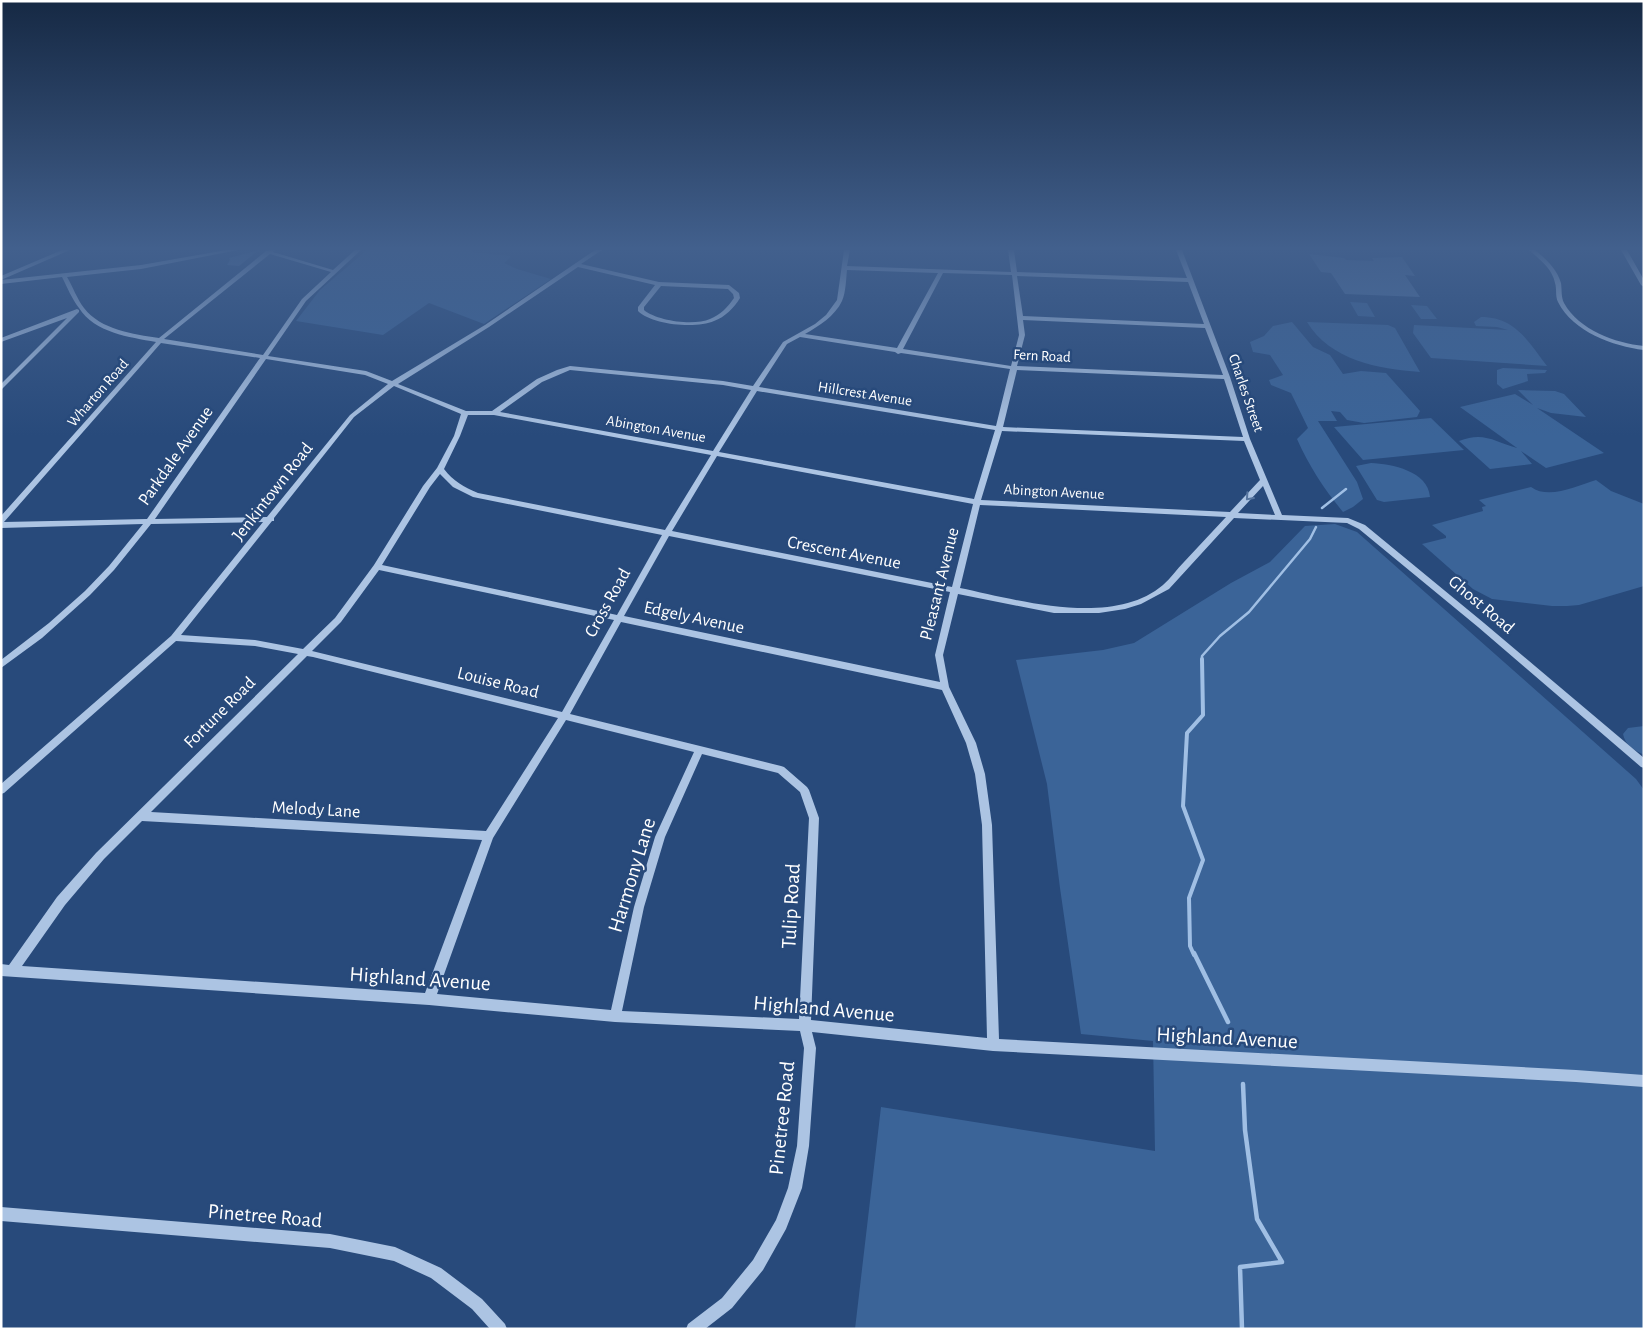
<svg xmlns="http://www.w3.org/2000/svg" width="1645" height="1330" font-family="'Alegreya Sans',sans-serif">
<style>
.green{fill:#3b6498}
.lines{fill:none;stroke-linecap:round;stroke-linejoin:round}
.stream-far2{stroke:#a0bfe4;stroke-width:2.5}
.stream-far1{stroke:#a0bfe4;stroke-width:4}
.stream{stroke:#a0bfe4;stroke-width:4.5}
.building{fill:#5074a3}
.minor{fill:#acc4e3;fill-rule:evenodd}
.oneway{stroke:#56759f}
.labels{text-anchor:middle;dominant-baseline:central;stroke-width:5;stroke-linejoin:round;paint-order:stroke}
.far-street-label{font-size:15px;fill:#fff;stroke:#284a7b}
.street-label{font-size:18px;fill:#fff;stroke:#284a7b}
.near-street-label{font-size:21px;fill:#fff;stroke:#284a7b}
</style>
<rect width="100%" height="100%" fill="#284a7b"/>
<!-- green -->
<path class="green" d="M367 250H473L471 252 510 256 511 257 504 263 517 269 551 279 484 324 429 303 383 335 296 321 320 290Z
M1350 302 1367 303 1375 317 1358 316Z
M1411 305 1427 306 1437 319H1421Z
M1481 317C1515 317 1528 341 1547 366L1431 358 1413 333 1414 325 1508 330 1497 327 1476 326 1474 322Z
M1292 322 1313 347 1330 355 1343 374 1361 371 1386 373 1420 411 1417 417 1364 423 1347 420 1340 412 1331 411 1337 421H1318L1357 482 1363 499 1353 507 1343 512C1324 489 1309 466 1297 439L1308 428 1291 393 1271 385 1269 380 1283 375 1270 355 1253 352 1250 342 1264 336 1273 326Z
M1307 322 1388 325 1395 328 1420 372C1378 369 1330 360 1307 322Z
M1503 368 1547 370 1545 373 1527 374 1528 381 1503 389 1497 384V370Z
M1518 390 1555 391 1564 394 1586 417 1551 413 1537 408 1604 453 1546 468 1521 451 1532 464 1490 469 1459 441C1484 431 1495 442 1517 448L1460 407 1515 394 1533 405Z
M1431 418 1464 450 1363 460 1334 427Z
M1371 463C1392 464 1428 471 1430 497L1384 502 1377 500 1356 466Z
M1596 480 1611 491 1644 504V586L1579 605 1567 606H1552L1492 599 1473 589 1422 544 1446 538V536L1432 525 1483 511 1482 507 1486 506 1479 500 1531 487C1549 500 1576 486 1596 480Z
M1335 524 1357 532 1636 779 1644 790V1329H855L881 1107 1155 1151 1153 1041 1081 1034 1060 888 1047 784 1016 660 1103 650 1134 643 1231 583 1270 562 1305 526Z
M1644 726V755C1634 750 1625 745 1623 734L1628 728Z"/>
<g class="lines">
<!-- stream-far2 -->
<path class="stream-far2" d="M1322 508 1346 489
M1202 660V656L1220 636 1249 612 1310 539 1316 527"/>
<!-- stream-far1 -->
<path class="stream-far1" d="M1194 955 1190 946 1189 898 1203 860 1183 806 1187 733 1203 715 1202 659"/>
<!-- stream -->
<path class="stream" d="M1194 953 1228 1022
M1242 1329 1240 1267 1282 1262 1257 1219 1245 1130 1243 1084"/>
</g>
<!-- building -->
<path class="building" d="M259 250 239 266 227 265 230 260 229 258Z
M1309 254 1344 258 1346 260 1374 261 1372 258 1402 257 1415 276 1405 275 1420 297 1345 294 1331 273 1321 272Z"/>
<g class="lines">
<!-- minor -->
<path class="minor" d="M62 250H70L1 280V276Z
M226 250H238L141 269 67 277C73 287 77 299 84 308 101 330 133 334 159 338L266 251 275 250 273 252 333 270 355 250H361L306 301 268 356 366 371 392 381 485 325 595 250H602L581 264 659 282 729 285 739 293 740 298C734 308 725 317 714 321 696 329 652 325 638 311V307L655 285 578 267 489 327 398 384 466 411H492L537 379 557 370 570 366 723 381 753 386 783 342 815 324 826 315 837 300 844 250H850L847 266 1011 272 1008 250H1014L1017 272 1187 278 1176 250H1182L1230 377 1250 439 1282 515 1348 518 1365 525 1484 623 1644 758V768L1641 767 1478 627 1359 529 1347 523 1234 518 1169 589 1141 604 1125 609 1099 613H1054L958 594 943 655 949 687 976 743 985 774 992 825 999 1039 1576 1070 1644 1075V1087L1576 1082 993 1051 812 1032 816 1048 809 1146 802 1188 786 1229 763 1270 732 1308 705 1329H686L688 1324 722 1298 753 1260 776 1220 788 1188 797 1146 804 1048 800 1031 615 1022 429 1005 1 976V964L9 965 57 897 96 853 298 654 255 646 176 641 4 793 1 794V784L171 636 263 522 151 524 114 570 90 595 42 638 1 668V660L49 623 85 591 109 566 143 524 1 528V516L156 342C129 337 95 333 79 308 72 299 67 287 62 277L1 284V280L141 265ZM270 254 331 272 302 299 263 355 164 339ZM847 270 938 273 897 348 805 334C819 326 835 316 842 301 846 292 846 279 847 270ZM943 273 1012 275 1019 335 1011 366 903 349ZM1017 276 1188 282 1204 324 1023 316ZM661 286 728 289 733 294 734 298C728 307 720 315 710 319 694 326 657 321 644 310V307ZM1023 320 1205 328 1223 375 1017 366 1025 335ZM800 337 895 352 898 354 901 353 1010 369 996 426 759 387 787 344ZM161 343 260 358 147 519 4 522ZM266 359 365 375 388 384 350 415 267 517 155 519ZM570 370 723 385 751 390 713 451 500 412 542 382ZM1017 370 1224 379 1243 437 1003 427ZM394 386 461 414 454 436 437 468 423 486 374 565 335 618 303 649 255 640 181 635 272 521H274V518L354 417ZM757 391 995 430 974 499 719 452ZM468 415H494L711 455 665 530 478 493C464 487 453 481 444 469L460 436ZM1002 431 1244 441 1260 480 1230 512 981 500ZM717 456 973 504 952 587 672 531ZM440 474 453 487 473 497 662 535 617 615 382 565 430 487ZM1263 486 1275 515 1238 513ZM980 505 1226 517C1212 532 1198 547 1184 562 1177 569 1171 578 1163 585 1112 628 1018 600 960 588ZM669 536 950 592 935 655 940 682 624 616ZM379 570 614 620 562 712 312 651 341 622ZM621 622 942 690 966 743 975 774 982 825 987 1038 811 1020 819 818 809 790 807 787 784 767 781 766 570 714ZM307 656 313 657 558 718 486 831 151 812ZM566 720 694 752 655 837 634 907 611 1010 437 994 493 838ZM702 754 778 773 800 792 809 818 799 1019 622 1011 644 907 665 837ZM142 821 482 840 425 993 22 966 65 905 104 859Z
M1529 250H1535C1546 259 1557 269 1561 283 1562 290 1561 297 1564 303 1579 330 1615 343 1644 346V350C1613 346 1573 332 1558 302 1555 296 1557 289 1555 283 1552 268 1540 260 1529 250Z
M1621 250H1627L1644 280V287L1641 285Z
M77 309 79 310V312L1 390V384L67 318 1 342V338Z
M1 1207 330 1234 395 1247 441 1268 482 1299 505 1324 507 1329H490L472 1309 431 1278 394 1261 330 1248 1 1221Z"/>
</g>
<!-- one-way arrows -->
<defs><path id="oneway-chevron" d="M-2-3.5L2.5 0L-2 3.5" fill="none" stroke-width="1.6" stroke-linecap="round" stroke-linejoin="round" transform="scale(1.25)"/></defs>
<use class="oneway" href="#oneway-chevron" transform="translate(1249 497) rotate(132)"/>
<!-- sky -->
<linearGradient id="sky" x2="0" y2="1"><stop stop-color="#162944"/><stop offset="0.57" stop-color="#42608d"/><stop offset="1" stop-color="#42608d" stop-opacity="0"/></linearGradient>
<rect width="1645" height="436" fill="url(#sky)"/>
<g class="labels">
<!-- far-street labels -->
<g class="far-street-label">
<text transform="translate(1042 356) rotate(3)">Fern Road</text>
<text transform="translate(98 393) rotate(-49)">Wharton Road</text>
<text transform="translate(1246 393) rotate(71)">Charles Street</text>
<text transform="translate(865 394) rotate(9)">Hillcrest Avenue</text>
<text transform="translate(656 429) rotate(10)">Abington Avenue</text>
<text transform="translate(1054 492) rotate(3)">Abington Avenue</text>
</g>
<!-- street labels -->
<g class="street-label">
<text transform="translate(176 456) rotate(-55)">Parkdale Avenue</text>
<text transform="translate(273 492) rotate(-52)">Jenkintown Road</text>
<text transform="translate(844 553) rotate(11)">Crescent Avenue</text>
<text transform="translate(940 584) rotate(-76)">Pleasant Avenue</text>
<text transform="translate(608 603) rotate(-61)">Cross Road</text>
<text transform="translate(1481 605) rotate(40)">Ghost Road</text>
<text transform="translate(694 618) rotate(12)">Edgely Avenue</text>
<text transform="translate(498 683) rotate(14)">Louise Road</text>
<text transform="translate(220 713) rotate(-45)">Fortune Road</text>
<text transform="translate(316 810) rotate(3)">Melody Lane</text>
</g>
<!-- near-street labels -->
<g class="near-street-label">
<text transform="translate(632 875) rotate(-73)">Harmony Lane</text>
<text transform="translate(791 906) rotate(-87)">Tulip Road</text>
<text transform="translate(420 979) rotate(4)">Highland Avenue</text>
<text transform="translate(824 1009) rotate(5)">Highland Avenue</text>
<text transform="translate(1227 1038) rotate(3)">Highland Avenue</text>
<text transform="translate(782 1118) rotate(-84)">Pinetree Road</text>
<text transform="translate(265 1216) rotate(5)">Pinetree Road</text>
</g>
</g>
<!-- border -->
<rect width="1645" height="1330" fill="none" stroke="#ffffff" stroke-width="5"/>
</svg>
